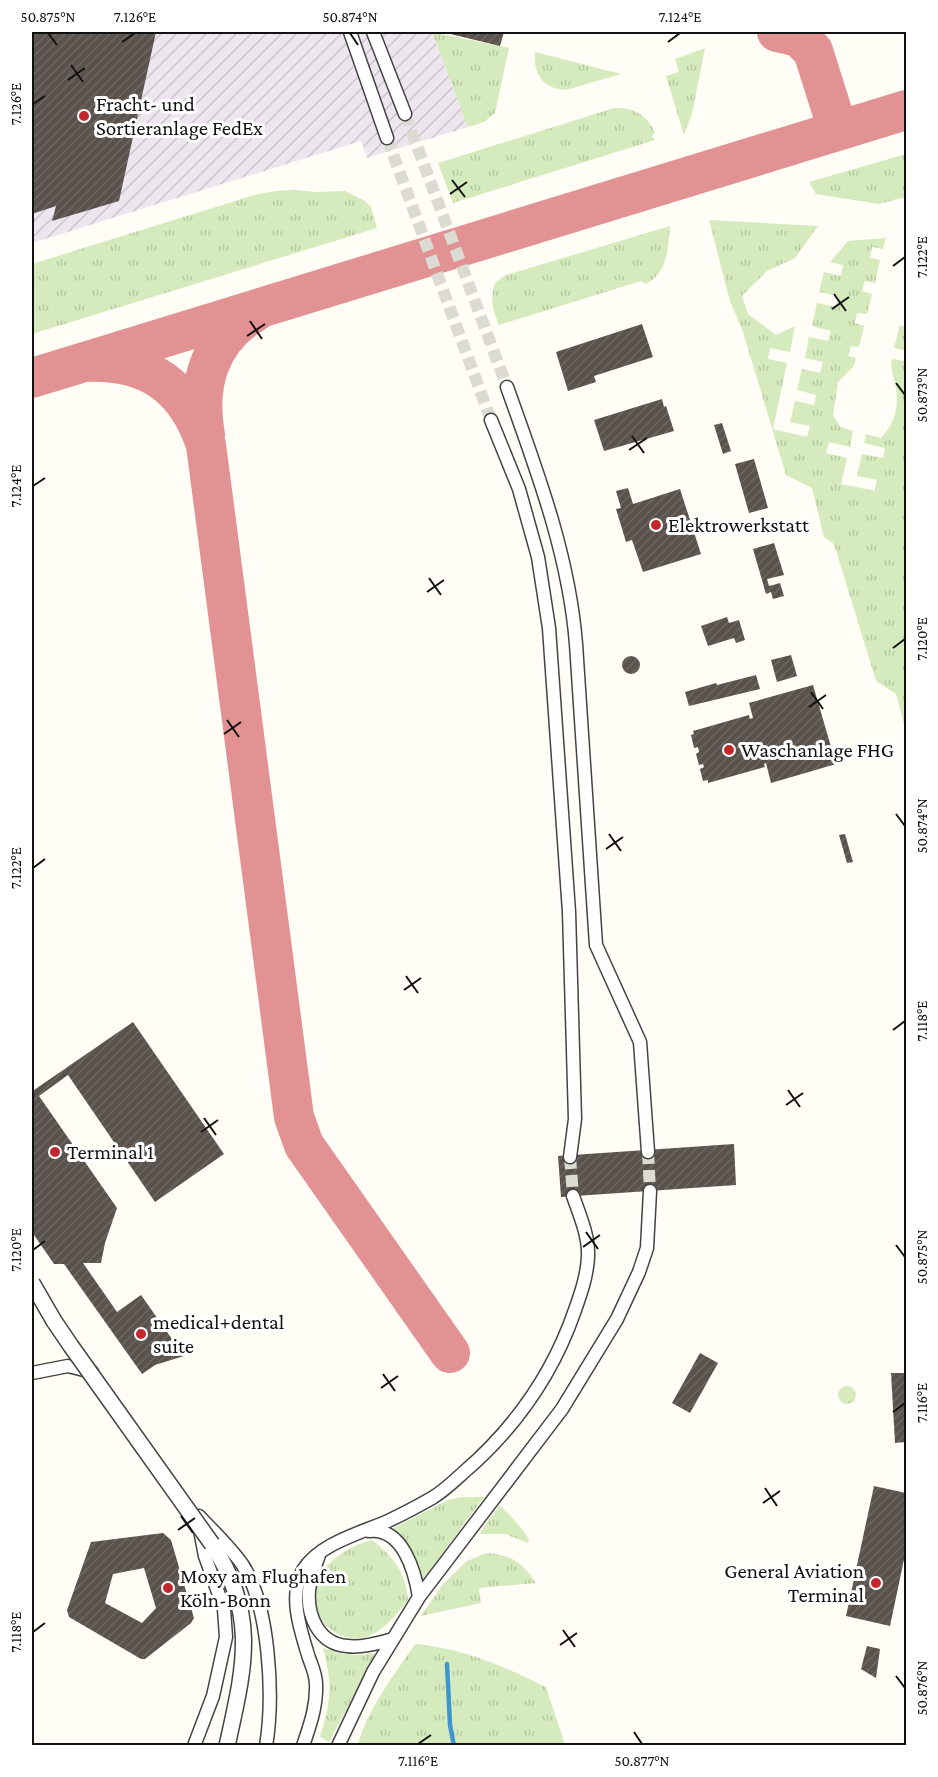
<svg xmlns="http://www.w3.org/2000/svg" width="938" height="1777" font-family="'Crimson Pro',serif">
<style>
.industrial{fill:url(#industrial-furrows)}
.grass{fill:url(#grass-tufts)}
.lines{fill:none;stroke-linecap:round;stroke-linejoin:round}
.stream{stroke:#3f96cf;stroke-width:4.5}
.taxiway{stroke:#e29292;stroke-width:40}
.building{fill:url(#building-hatch);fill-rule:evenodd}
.minor-tunnel{stroke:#dbdad3;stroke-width:12;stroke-dasharray:12 6;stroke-linecap:butt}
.minor-casing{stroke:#444;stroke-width:15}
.tertiary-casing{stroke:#444;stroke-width:18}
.minor{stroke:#fff;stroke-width:12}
.tertiary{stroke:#fff;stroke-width:15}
.tertiary-bridge-casing{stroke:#444;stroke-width:18;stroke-linecap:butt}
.tertiary-bridge{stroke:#fff;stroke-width:15}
.ticks{fill:none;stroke:#111;stroke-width:2}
.poi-dot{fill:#c4262e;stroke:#fff;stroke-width:2}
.labels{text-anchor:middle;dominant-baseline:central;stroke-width:6;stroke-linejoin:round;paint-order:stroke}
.poi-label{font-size:21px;fill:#111;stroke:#fff;text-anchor:start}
.neatline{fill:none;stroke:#111;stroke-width:2}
.ticks-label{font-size:15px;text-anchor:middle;fill:#111}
</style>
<defs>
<pattern id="industrial-furrows" width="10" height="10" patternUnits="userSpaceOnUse" patternTransform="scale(1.5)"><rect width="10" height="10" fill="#eee6ef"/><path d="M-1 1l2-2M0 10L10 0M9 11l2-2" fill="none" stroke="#cbc4cc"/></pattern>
<pattern id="grass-tufts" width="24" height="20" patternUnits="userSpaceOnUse" patternTransform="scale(1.5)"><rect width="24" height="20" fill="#d5ebbd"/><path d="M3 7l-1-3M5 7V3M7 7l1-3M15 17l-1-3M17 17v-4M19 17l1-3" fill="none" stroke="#b6c8a1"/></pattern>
<pattern id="building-hatch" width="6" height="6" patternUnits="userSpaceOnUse" patternTransform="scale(1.5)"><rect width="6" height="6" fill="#5a524d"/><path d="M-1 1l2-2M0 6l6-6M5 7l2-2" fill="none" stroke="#6d6662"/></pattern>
</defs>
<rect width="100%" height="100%" fill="#fffdf5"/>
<!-- industrial -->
<path class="industrial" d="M32 32H432L468 127 367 158 361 141 32 243Z"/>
<!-- grass -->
<path class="grass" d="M432 32 509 48 495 113 484 122 468 127Z
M705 48 692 114 684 135 666 76 679 72 675 59Z
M535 52 621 74 566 90C543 89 533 74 535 52Z
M614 108C633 107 648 115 655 133L652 136 655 140 453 203 438 163Z
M906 154V197L879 204 816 194 809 182Z
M294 190 317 192 345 191 365 201 371 207 377 228 32 334V264L258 194 276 191Z
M709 220 818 226 795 258 767 271 742 296 748 314 776 335 795 326 790 352 770 348 768 359 787 363 773 429 807 437 810 426 790 422 795 401 814 405 816 395 797 390 802 369 820 373 823 362 805 358 809 337 828 341 831 331 812 326 817 303 836 307 838 296 819 292 824 272 841 276 843 265 830 262 848 241 886 238 883 249 872 247 870 258 880 260 875 283 865 281 862 291 872 294 867 314 857 313 855 323 864 326 859 347 851 346 848 356 856 358 854 366 838 382 833 415 840 427 853 431 850 447 829 442 826 453 847 458 841 484 875 491 877 480 857 476 862 454 883 458 885 448 864 443 866 434 881 438C896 422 900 404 895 383 893 375 890 367 892 359L904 361 906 351 894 348 900 325 906 327V732L896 694 876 681 834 544 824 537 812 488 786 475 743 332 730 301Z
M670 226C668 249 668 272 646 284L641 281 499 325C492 307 490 301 495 283L506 275Z
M838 1395a9 9 0 1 1 18 0a9 9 0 1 1-18 0Z
M462 1497H484L422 1581 388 1531 448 1500Z
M500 1505 518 1524 529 1539 528 1543 505 1534H481V1531Z
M372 1540C393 1556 406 1573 408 1600 397 1613 387 1628 371 1635 342 1648 309 1620 315 1589 320 1563 349 1546 372 1540Z
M486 1553C512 1555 522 1562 536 1583L479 1588 481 1603 421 1616 443 1584 467 1561Z
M415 1644C466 1649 500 1665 546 1687L565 1745H358C365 1713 396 1672 415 1644Z
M323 1648C341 1654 354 1657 373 1653L375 1656 329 1742 320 1737C331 1699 333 1686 323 1648Z"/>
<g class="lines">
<!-- stream -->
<path class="stream" d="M447 1664 450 1725 454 1746"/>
<!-- taxiway -->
<path class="taxiway" d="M777 32 799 37 813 51 838 130
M84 362C146 359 186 384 206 445L294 1117 304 1145 450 1353
M32 378 906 110
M205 435C196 385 209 339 255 312"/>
</g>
<!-- building -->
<path class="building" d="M32 32H156L119 201 52 221 56 206 32 214Z
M442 32H504L500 46Z
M642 324 653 357 594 376 596 382 568 391 556 352Z
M662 399 664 407 666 406 674 431 604 451 594 420Z
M722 423 731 451 723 454 714 425Z
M754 459 768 508 749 513 735 464Z
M628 488 633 504 680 489 701 554 643 572 632 540 626 542 616 509 621 508 616 491Z
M774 543 784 575 767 579 769 586 780 583 784 596 773 599 771 592 766 594 753 549Z
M727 617 729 623 739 620 745 640 736 643 734 638 708 646 701 626Z
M791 655 797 676 777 682 771 660Z
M622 665a9 9 0 1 1 18 0a9 9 0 1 1-18 0Z
M756 675 760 689 689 706 685 692 716 683 717 685Z
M813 685 836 764 771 783 766 763 764 764 765 767 708 783V780L703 781 700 769 704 767 703 764 699 765 696 754 699 752 698 747 694 748 691 735 694 734 693 731 749 715 750 719 753 718 749 703Z
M845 834 853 862 847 863 839 835Z
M133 1022 224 1154 155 1202 68 1075 39 1096 117 1208 105 1243 101 1263H83L117 1312 141 1295 184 1356 155 1365 142 1374 64 1264H54L32 1232V1086L34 1090Z
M734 1144 736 1185 561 1197 558 1156Z
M700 1353 718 1363 690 1413 672 1403Z
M891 1373H906V1442L895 1443Z
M874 1486 906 1493V1550L890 1626 846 1616Z
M163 1533 171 1540 194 1618 191 1623 145 1659H141L69 1617 67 1610 91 1542ZM144 1568 156 1608 142 1623 105 1603 113 1574Z
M867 1646 880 1649 876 1678 861 1669Z"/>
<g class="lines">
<!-- minor-tunnel -->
<path class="minor-tunnel" d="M405 114 507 387
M387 138 491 420
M648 1152 650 1191
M570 1157 573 1196"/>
<defs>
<path id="minor" d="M350 32 387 138
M373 32 405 114
M507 387C537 471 569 555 576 644L596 945 640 1042 648 1152
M491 420 519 489 538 557 549 628 569 912 575 1119 570 1157
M32 1373 68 1366 92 1372
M199 1516C213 1531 230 1547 242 1564 270 1606 274 1697 266 1746
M369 1531C403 1527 415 1572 419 1597
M319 1555C315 1567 310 1579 309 1591 307 1616 319 1644 347 1646 362 1648 378 1643 393 1639
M194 1746 213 1696 226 1637 224 1609 205 1556 200 1530
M303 1746C310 1725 317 1706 316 1684 316 1675 312 1666 309 1658 301 1632 288 1595 303 1570 320 1543 361 1533 388 1521 403 1514 418 1506 432 1498 444 1491 454 1481 464 1472 515 1428 553 1374 575 1310 581 1293 587 1276 588 1257 589 1236 580 1216 573 1196
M338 1746 373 1672 419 1597 562 1409 617 1319 639 1272 647 1248 650 1191"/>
<path id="tertiary" d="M54 1321 71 1346
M212 1544C259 1616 244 1668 227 1746"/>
</defs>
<!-- minor casing -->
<use href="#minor" class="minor-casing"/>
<!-- tertiary casing -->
<use href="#tertiary" class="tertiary-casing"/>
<!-- minor -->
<use href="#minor" class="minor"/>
<!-- tertiary -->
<use href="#tertiary" class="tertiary"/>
<defs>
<path id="tertiary-bridge" d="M32 1283 54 1321
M71 1346 212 1544"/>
</defs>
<!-- tertiary-bridge casing -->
<use href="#tertiary-bridge" class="tertiary-bridge-casing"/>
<!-- tertiary-bridge -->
<use href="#tertiary-bridge" class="tertiary-bridge"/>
</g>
<!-- ticks -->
<path class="ticks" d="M48 33 57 45M350 33 358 45M122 42 135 33M668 42 680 33M71 65 83 82M68 80 85 68M33 104 45 96M452 180 465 197M450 194 467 182M893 266 905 257M834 294 846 311M832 309 849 297M250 321 262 339M247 336 265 324M896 383 905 395M632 436 644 453M629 450 647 438M33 486 45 478M429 578 441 595M427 592 444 580M893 648 905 639M811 692 823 709M809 707 826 695M227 720 239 737M224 734 241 722M896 814 905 826M609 834 621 851M606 849 623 837M33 868 45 859M406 976 418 993M404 990 421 978M893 1030 905 1021M788 1090 800 1107M786 1105 803 1093M204 1118 216 1135M201 1132 218 1120M586 1232 598 1249M896 1245 905 1257M583 1247 600 1235M33 1250 45 1241M383 1374 395 1391M381 1388 398 1376M893 1412 905 1403M765 1488 777 1506M763 1503 780 1491M181 1516 193 1533M178 1530 195 1518M563 1630 575 1647M33 1632 45 1623M560 1645 577 1633M896 1676 905 1688M634 1732 642 1744M418 1744 431 1735"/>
<!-- markers -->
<g class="poi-dot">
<circle cx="84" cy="116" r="6"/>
<circle cx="656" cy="525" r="6"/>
<circle cx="729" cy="750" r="6"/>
<circle cx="55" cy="1152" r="6"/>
<circle cx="141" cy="1334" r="6"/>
<circle cx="876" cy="1583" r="6"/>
<circle cx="168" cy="1588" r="6"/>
</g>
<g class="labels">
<!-- poi labels -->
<g class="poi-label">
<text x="96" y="104">Fracht- und<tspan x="96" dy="24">Sortieranlage FedEx</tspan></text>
<text x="668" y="525">Elektrowerkstatt</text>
<text x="741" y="750">Waschanlage FHG</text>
<text x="67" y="1152">Terminal 1</text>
<text x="153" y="1322">medical+dental<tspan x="153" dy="24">suite</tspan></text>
<text x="864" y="1571" text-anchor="end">General Aviation<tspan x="864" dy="24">Terminal</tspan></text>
<text x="180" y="1576">Moxy am Flughafen<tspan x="180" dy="24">Köln-Bonn</tspan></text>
</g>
</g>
<!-- border -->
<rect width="938" height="1777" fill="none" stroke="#ffffff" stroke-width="66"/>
<rect x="33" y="33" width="872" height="1711" class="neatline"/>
<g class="ticks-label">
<text x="48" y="22">50.875°N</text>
<text x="135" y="22">7.126°E</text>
<text x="350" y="22">50.874°N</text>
<text x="680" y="22">7.124°E</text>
<text transform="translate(16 104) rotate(-90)" y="5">7.126°E</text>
<text transform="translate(922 257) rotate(-90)" y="5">7.122°E</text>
<text transform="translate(922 395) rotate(-90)" y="5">50.873°N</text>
<text transform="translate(16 486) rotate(-90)" y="5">7.124°E</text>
<text transform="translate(922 639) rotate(-90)" y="5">7.120°E</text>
<text transform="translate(922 826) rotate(-90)" y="5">50.874°N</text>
<text transform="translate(16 868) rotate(-90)" y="5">7.122°E</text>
<text transform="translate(922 1021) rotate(-90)" y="5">7.118°E</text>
<text transform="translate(16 1250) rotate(-90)" y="5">7.120°E</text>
<text transform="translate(922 1257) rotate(-90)" y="5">50.875°N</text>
<text transform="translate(922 1403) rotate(-90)" y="5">7.116°E</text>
<text transform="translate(16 1632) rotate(-90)" y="5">7.118°E</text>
<text transform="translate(922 1688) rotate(-90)" y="5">50.876°N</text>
<text x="418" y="1766">7.116°E</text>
<text x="642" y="1766">50.877°N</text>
</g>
</svg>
